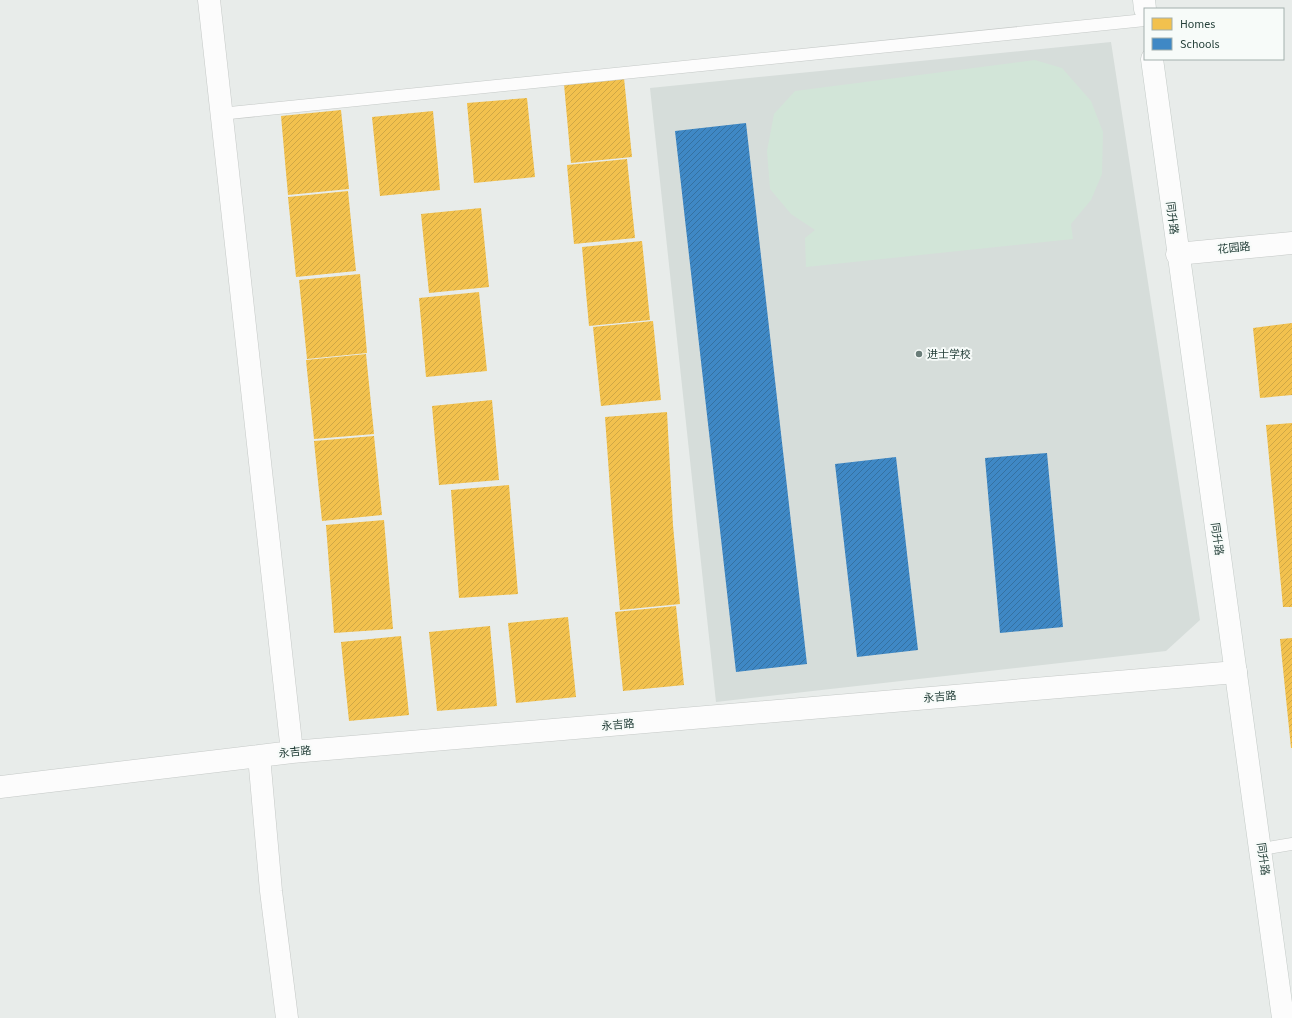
<svg xmlns="http://www.w3.org/2000/svg" width="1292" height="1018" font-family="'Source Sans 3','Noto Sans SC',sans-serif">
<style>
.built{fill:#d6ddda}
.garden{fill:#d2e5d8}
.homes{fill:url(#homes-hatch)}
.schools{fill:url(#schools-hatch)}
.lines{fill:none;stroke-linecap:round;stroke-linejoin:round}
.lane-casing{stroke:#c5c9c7;stroke-width:13}
.street-casing{stroke:#c5c9c7;stroke-width:23}
.secondary-casing{stroke:#c3cac7;stroke-width:23}
.lane{stroke:#fcfcfc;stroke-width:12}
.street{stroke:#fcfcfc;stroke-width:22}
.secondary{stroke:#fcfcfc;stroke-width:22}
.poi-dot{fill:#697c78;stroke:#f7fbf9;stroke-width:1.5}
.labels{text-anchor:middle;dominant-baseline:central;stroke-width:4;stroke-linejoin:round;paint-order:stroke}
.street-label{font-size:11px;fill:#25403a;stroke:#f7fbf9}
.poi-label{font-size:11px;fill:#25403a;stroke:#f7fbf9;text-anchor:start}
</style>
<defs>
<pattern id="homes-hatch" width="6" height="6" patternUnits="userSpaceOnUse"><rect width="6" height="6" fill="#f2c14e"/><path d="M-1 1l2-2M0 6l6-6M5 7l2-2" fill="none" stroke="#cfa745"/></pattern>
<pattern id="schools-hatch" width="6" height="6" patternUnits="userSpaceOnUse"><rect width="6" height="6" fill="#3f88c5"/><path d="M-1 1l2-2M0 6l6-6M5 7l2-2" fill="none" stroke="#3571a1"/></pattern>
</defs>
<rect width="100%" height="100%" fill="#e8ecea"/>
<!-- built -->
<path class="built" d="M1111 42 1200 620 1166 651 716 702 650 88Z"/>
<!-- garden -->
<path class="garden" d="M1035 60 1062 68 1091 101 1103 132 1102 174 1091 200 1071 224 1073 239 806 267 805 238 815 230 791 214 770 189 767 151 774 114 795 91Z"/>
<!-- homes -->
<path class="homes" d="M624 78 632 157 571 163 564 84Z
M527 98 535 177 474 183 467 103Z
M341 110 349 189 288 195 281 116Z
M433 111 440 190 380 196 372 117Z
M627 159 635 238 574 244 567 165Z
M348 191 356 271 296 277 288 197Z
M481 208 489 287 429 293 421 214Z
M642 241 650 320 589 326 582 247Z
M360 274 367 353 307 359 299 280Z
M479 292 487 371 426 377 419 298Z
M653 321 661 400 601 406 593 327Z
M1292 323V395L1260 398 1253 328Z
M366 354 374 434 314 439 306 360Z
M492 400 499 480 439 485 432 406Z
M667 412 673 525 680 604 620 610 613 531 605 417Z
M1292 423V607H1283L1266 425Z
M374 436 382 515 322 521 314 441Z
M509 485 518 594 459 598 451 490Z
M384 520 393 629 334 633 326 525Z
M676 606 684 685 623 691 615 612Z
M568 617 576 697 516 703 508 623Z
M490 626 497 706 437 711 429 632Z
M401 636 409 715 349 721 341 642Z
M1292 638V748H1291L1280 639Z"/>
<!-- schools -->
<path class="schools" d="M746 123 807 664 736 672 675 131Z
M1047 453 1063 627 1000 633 985 458Z
M896 457 918 650 857 657 835 464Z"/>
<g class="lines">
<defs>
<path id="lane" d="M220 114 1145 20
M1261 849 1292 844"/>
<path id="street" d="M209 0 292 752
M1177 254 1292 243
M259 756 271 891 287 1018
M0 787 292 752 1236 672"/>
<path id="secondary" d="M1144 0 1145 9
M1152 59C1193 379 1242 698 1283 1018"/>
</defs>
<!-- lane casing -->
<use href="#lane" class="lane-casing"/>
<!-- street casing -->
<use href="#street" class="street-casing"/>
<!-- secondary casing -->
<use href="#secondary" class="secondary-casing"/>
<!-- lane -->
<use href="#lane" class="lane"/>
<!-- street -->
<use href="#street" class="street"/>
<!-- secondary -->
<use href="#secondary" class="secondary"/>
</g>
<!-- markers -->
<circle class="poi-dot" cx="919" cy="354" r="4"/>
<g class="labels">
<!-- street labels -->
<g class="street-label">
<text transform="translate(1172 218) rotate(83)">同升路</text>
<text transform="translate(1234 248) rotate(-6)">花园路</text>
<text transform="translate(1217 539) rotate(82)">同升路</text>
<text transform="translate(940 697) rotate(-5)">永吉路</text>
<text transform="translate(618 725) rotate(-5)">永吉路</text>
<text transform="translate(295 752) rotate(-6)">永吉路</text>
<text transform="translate(1263 859) rotate(82)">同升路</text>
</g>
<!-- poi labels -->
<g class="poi-label">
<text x="927" y="354">进士学校</text>
</g>
</g>
<!-- legend -->
<rect x="1144" y="8" width="140" height="52" fill="#f7fbf9" stroke="#a3b0ad"/>
<rect x="1152" y="18" width="20" height="12" fill="#f2c14e" stroke="#a3b0ad"/>
<text x="1180" y="28" font-size="12" fill="#25403a">Homes</text>
<rect x="1152" y="38" width="20" height="12" fill="#3f88c5" stroke="#a3b0ad"/>
<text x="1180" y="48" font-size="12" fill="#25403a">Schools</text>
</svg>
